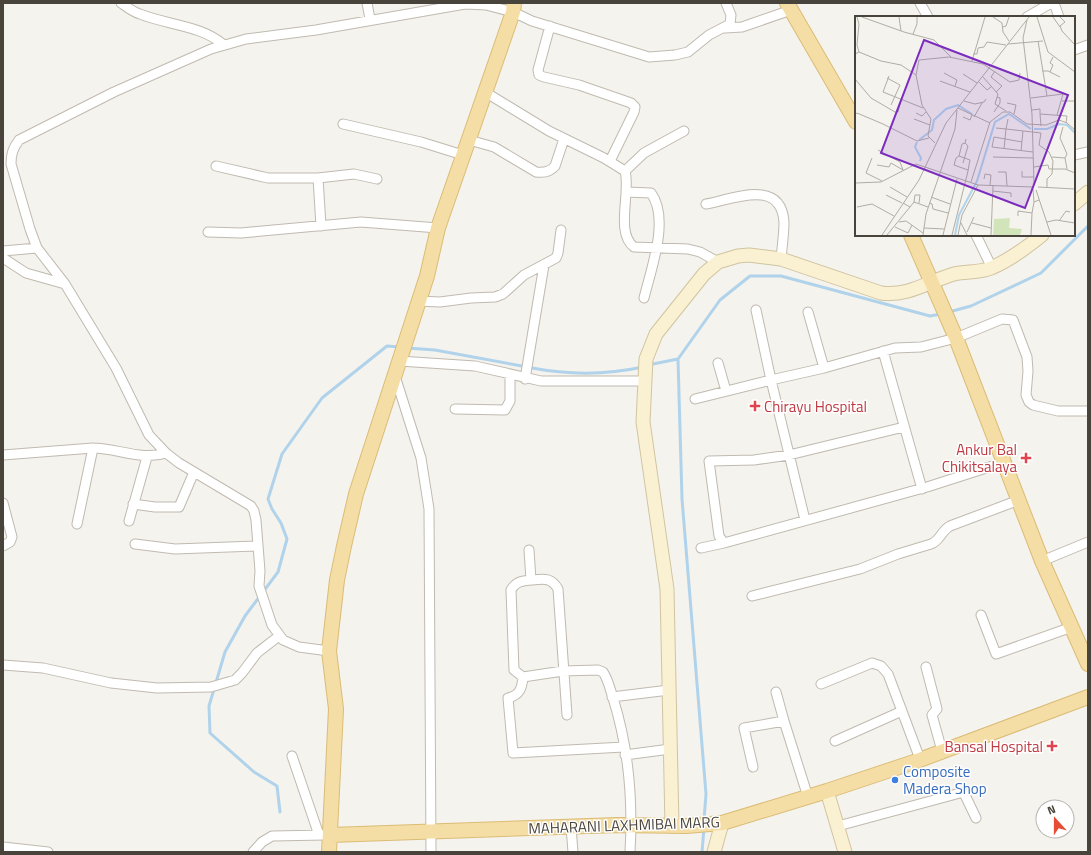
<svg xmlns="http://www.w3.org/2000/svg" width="1091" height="855" font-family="'Titillium Web',sans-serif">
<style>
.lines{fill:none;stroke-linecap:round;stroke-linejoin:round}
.stream{stroke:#b0d3eb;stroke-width:3}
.street-casing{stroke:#c0bab0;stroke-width:11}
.secondary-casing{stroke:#d0c4a1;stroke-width:15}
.primary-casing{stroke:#dabc76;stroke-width:16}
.street{stroke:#fff;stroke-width:9}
.secondary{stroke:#faf0d2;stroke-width:13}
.primary{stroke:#f5dea6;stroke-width:14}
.health-dot{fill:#e0444e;stroke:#fff;stroke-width:1.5}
.shop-dot{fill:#3f7fe0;stroke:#fff;stroke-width:1.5}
.labels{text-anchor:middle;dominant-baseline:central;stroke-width:3;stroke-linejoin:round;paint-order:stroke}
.health-label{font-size:15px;fill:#be3a42;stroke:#fff;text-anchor:end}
.shop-label{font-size:15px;fill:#366cbe;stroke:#fff;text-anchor:start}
.street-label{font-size:15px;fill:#49443b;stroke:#fff}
.inset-river{fill:none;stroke:#b0d3eb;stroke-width:2}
.inset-road{fill:none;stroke:#b0ada6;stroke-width:1}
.view{fill:#7b2cbf;fill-opacity:0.15;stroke:#7b2cbf;stroke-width:2}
.inset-edge{fill:none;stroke:#49443b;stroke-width:2}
</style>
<rect width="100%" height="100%" fill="#f5f3ed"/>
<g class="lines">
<!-- stream -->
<path class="stream" d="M949 312 971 306 1041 273 1088 226
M407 348 435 350 522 366
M648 365 678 359
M532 368C569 375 606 375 643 367
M280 812 277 786 254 772 210 733 209 706 225 652 245 616 278 572 287 539 281 523 272 509 268 499 282 454 322 398 387 346 400 347
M704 820 706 794 682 499 678 359 720 300 750 276H781L930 316 941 314
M702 852 704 828"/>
<defs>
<path id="street" d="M121 3C127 7 133 12 140 14 167 25 201 25 224 45
M367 3 370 19
M920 3 928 17
M1054 3 1059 17
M1027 17 1051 3
M550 26 538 70 539 75 544 77 579 85 631 103 635 107 634 112 610 161
M725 28 742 27 791 10
M1074 50 1088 45
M485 92 549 131 604 158 625 171C631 192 615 233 634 247L688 249 700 252 718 262
M343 124 421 142 463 155
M469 140 494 147 536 172C543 173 550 172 555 166L564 139
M1074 155 1088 152
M216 166 268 178H318L321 226
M625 171 644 153 684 131
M318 178 354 174 377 179
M626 192 651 193C670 219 651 269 644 298
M706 204C733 199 781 178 784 222 784 234 782 247 781 259
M208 232 241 233 361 222 438 228
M976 235 992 268
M3 251 37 248
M3 258 26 273 65 284
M418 301 440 302 471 298 495 297 503 294 524 275 556 258 558 253 561 230
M756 310 771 380 824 368 895 348 921 347 956 338 1002 319 1013 320 1027 357 1028 371 1026 395 1029 402 1033 405 1058 411H1088
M808 312 824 368
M883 351 922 489
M399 361 475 366 541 381H644
M718 363 726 391
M395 376 421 458 429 509 431 852
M525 379 544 265
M695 399 771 380 805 520
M455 409 505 410 510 401V375
M904 427 789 455 754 460 709 461 719 536 724 543 927 487 1005 462
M3 455 93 448C117 448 142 461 166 453
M3 503 12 537 10 542 3 546
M133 504 155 507H179L194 472
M129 521 147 457
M77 524 93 448
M135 544 175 549 258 546
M701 548 724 543
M529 550 531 580C544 579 551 577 558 589L567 715
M1042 561 1088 542
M752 596 860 569 898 554 931 544C940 541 941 531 950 526L1019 500
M981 615 996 654 1072 627
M329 651 299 647 283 640 272 625 259 586 260 571 256 520 254 511 251 506 179 463 166 453 149 435 116 368 65 284 37 248 30 229 11 164C11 154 13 148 19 140L114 92 211 49 246 39 316 30 465 4 486 5 513 12 532 21 649 57 675 55 688 52 709 35 730 24 731 15 726 3
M3 665 43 668 111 683 157 688 211 687 235 680 242 673 257 653 279 636
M926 667 937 709 932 715 942 751
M523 677 514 670 511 590C516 581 522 581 531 580
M821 684 872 663 881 666 888 674 920 759
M776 692 784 721
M612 697 669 690
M835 741 902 711
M624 747 513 753 508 698C520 695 522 688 523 677L563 671 598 670 603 672C608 679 610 689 613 698 628 746 633 801 630 852
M625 755 670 749
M292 756 319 835
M753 767 744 728 784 721 808 797
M838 826 960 793H964L976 818
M571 827 573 852
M3 847 48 852
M253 852 262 842 272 836 325 835"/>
<path id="secondary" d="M1074 204 1088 192
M827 791 845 852
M672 826 667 589 643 422 646 359 656 334 704 274 718 262 738 256 749 255 781 259 881 293C908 297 929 281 954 274 966 271 980 273 991 268 1010 260 1026 248 1042 235
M714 852 722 823"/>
<path id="primary" d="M787 3 856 122
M911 235 956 338 1042 561 1088 664
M330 835 618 825 686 826 722 823 827 791 914 762 1088 697
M329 852 336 709 329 651 337 580 344 546 356 494 427 276 438 228 513 12 514 3"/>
</defs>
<!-- street casing -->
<use href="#street" class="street-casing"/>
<!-- secondary casing -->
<use href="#secondary" class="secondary-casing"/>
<!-- primary casing -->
<use href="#primary" class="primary-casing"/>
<!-- street -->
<use href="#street" class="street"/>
<!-- secondary -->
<use href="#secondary" class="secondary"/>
<!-- primary -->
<use href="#primary" class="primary"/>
</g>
<!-- markers -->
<g class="health-dot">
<path d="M753 400h4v4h4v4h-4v4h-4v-4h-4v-4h4z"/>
<path d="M1024 452h4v4h4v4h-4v4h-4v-4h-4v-4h4z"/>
<path d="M1050 740h4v4h4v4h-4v4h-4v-4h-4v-4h4z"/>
</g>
<circle class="shop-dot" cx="895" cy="780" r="4"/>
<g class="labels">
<!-- health labels -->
<g class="health-label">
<text x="764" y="406" text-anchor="start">Chirayu Hospital</text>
<text x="1017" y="449">Ankur Bal<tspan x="1017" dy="17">Chikitsalaya</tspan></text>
<text x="1043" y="746">Bansal Hospital</text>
</g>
<!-- shop labels -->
<g class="shop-label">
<text x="903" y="771">Composite<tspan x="903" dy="17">Madera Shop</tspan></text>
</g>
<!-- street labels -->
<g class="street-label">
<text transform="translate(624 825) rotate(-2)">MAHARANI LAXHMIBAI MARG</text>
</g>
</g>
<!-- overview -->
<g transform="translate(855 16)">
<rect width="220" height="220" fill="#f5f3ed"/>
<path d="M155 202 154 212 167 213 165 219H138L139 203Z" fill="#d2e5ba"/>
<path class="inset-river" d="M179 113H192L204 108 212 109 220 117M64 124 77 114 79 104 91 93 103 89 117 98M62 126 60 131 66 142 65 145M100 219 104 199 122 165 140 106 154 98 176 113"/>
<path class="inset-road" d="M7 1 49 16 79 24 96 41M44 1 46 15M138 1 147 7 148 16 154 25M182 1 193 36 220 56M198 1 205 11M205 1 210 6 205 10 207 15 220 29M172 4 168 22 177 98 179 169M148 11 151 10 154 1M58 18 62 8V1M183 25 192 80M153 28 188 25M4 36 26 45 46 49 61 59M0 38 4 36 2 29 4 8 2 1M118 38H122L123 32 129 31 132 26 151 29M117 45 130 1M140 55 136 61 147 70 141 76M187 55H193L205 61M195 56 198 49 195 47 198 41M89 57 102 64 100 70M108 58 122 67M34 60 28 76 68 92M128 61 143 78 140 88 151 95M32 62 45 69 36 89M0 63 16 82 40 96H43L46 84M85 65 115 76M124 66 132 74 136 71M176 82 208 78 202 99M109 85 120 88 129 86 131 83M207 85H220M152 87 161 89 159 98M103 92 135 107M177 94 185 93V98L212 100 211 107M139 96 145 87V82L142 81M61 97 67 100 71 96M185 98 186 110M0 99 2 97 28 108 62 125 74 122M108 101 115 104 117 99M119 101 127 87M59 103 75 109M153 103 151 113 186 117 184 129 194 136 198 145 197 158 192 163V171M208 111 205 122 212 138 210 142M141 112 151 113 149 133M167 126 139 121 137 131 178 136M80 127 73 120 76 103 67 89 61 59 64 44 94 41 128 48 155 66 164 64 165 57M23 134 45 146 48 154M166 135 168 115M104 140 107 128 110 127M138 141 178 142M197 141 210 142 212 153M17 142 11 157 27 165M108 147 113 130 110 127 111 123M22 149 34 151 36 147 48 154M70 151 123 169 177 171M179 151 193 149 194 153H210L220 157M167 155V161H179M143 156H151L152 170M129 163 130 158 136 159 135 169M116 166 135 106 148 96H155L172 108 191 109 204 104 212 107 220 114M0 167 26 166 61 148 70 151M35 171 52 181M183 171 220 173M178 173 179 186M181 174 196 219M138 175 156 177V181M31 179 47 187M76 181 95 188M59 186 60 179H65L64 187M74 187 77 188 78 193 93 197M2 191 17 188 39 200M55 191 59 186 73 191M177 197 179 186 184 184M163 200V195L177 197 176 219M204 205 211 195 215 196M44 206 51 205 68 217M192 206 201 204 220 207M106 207 112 219M117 207 136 212M40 211 53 217 57 209M69 212 89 213M112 216 119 201M27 219 64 164 91 107 174 1M32 219 55 191 48 187M68 219 71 198 100 113 102 94M88 219 102 163M97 219 113 155 114 149 115 144 104 140 101 142 99 149 113 154M103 219 107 199 123 169M136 219 138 170"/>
<path class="view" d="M69 24 213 79 170 192 26 137Z"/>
<rect width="220" height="220" class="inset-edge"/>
</g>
<!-- border -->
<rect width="1091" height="855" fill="none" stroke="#49443b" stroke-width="8"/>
<!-- north arrow -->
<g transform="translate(1055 819) rotate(339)"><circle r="19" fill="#ffffff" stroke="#b6b4b1"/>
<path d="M0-3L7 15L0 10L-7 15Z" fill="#e64d33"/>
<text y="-6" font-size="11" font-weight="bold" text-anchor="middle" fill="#49443b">N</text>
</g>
</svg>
